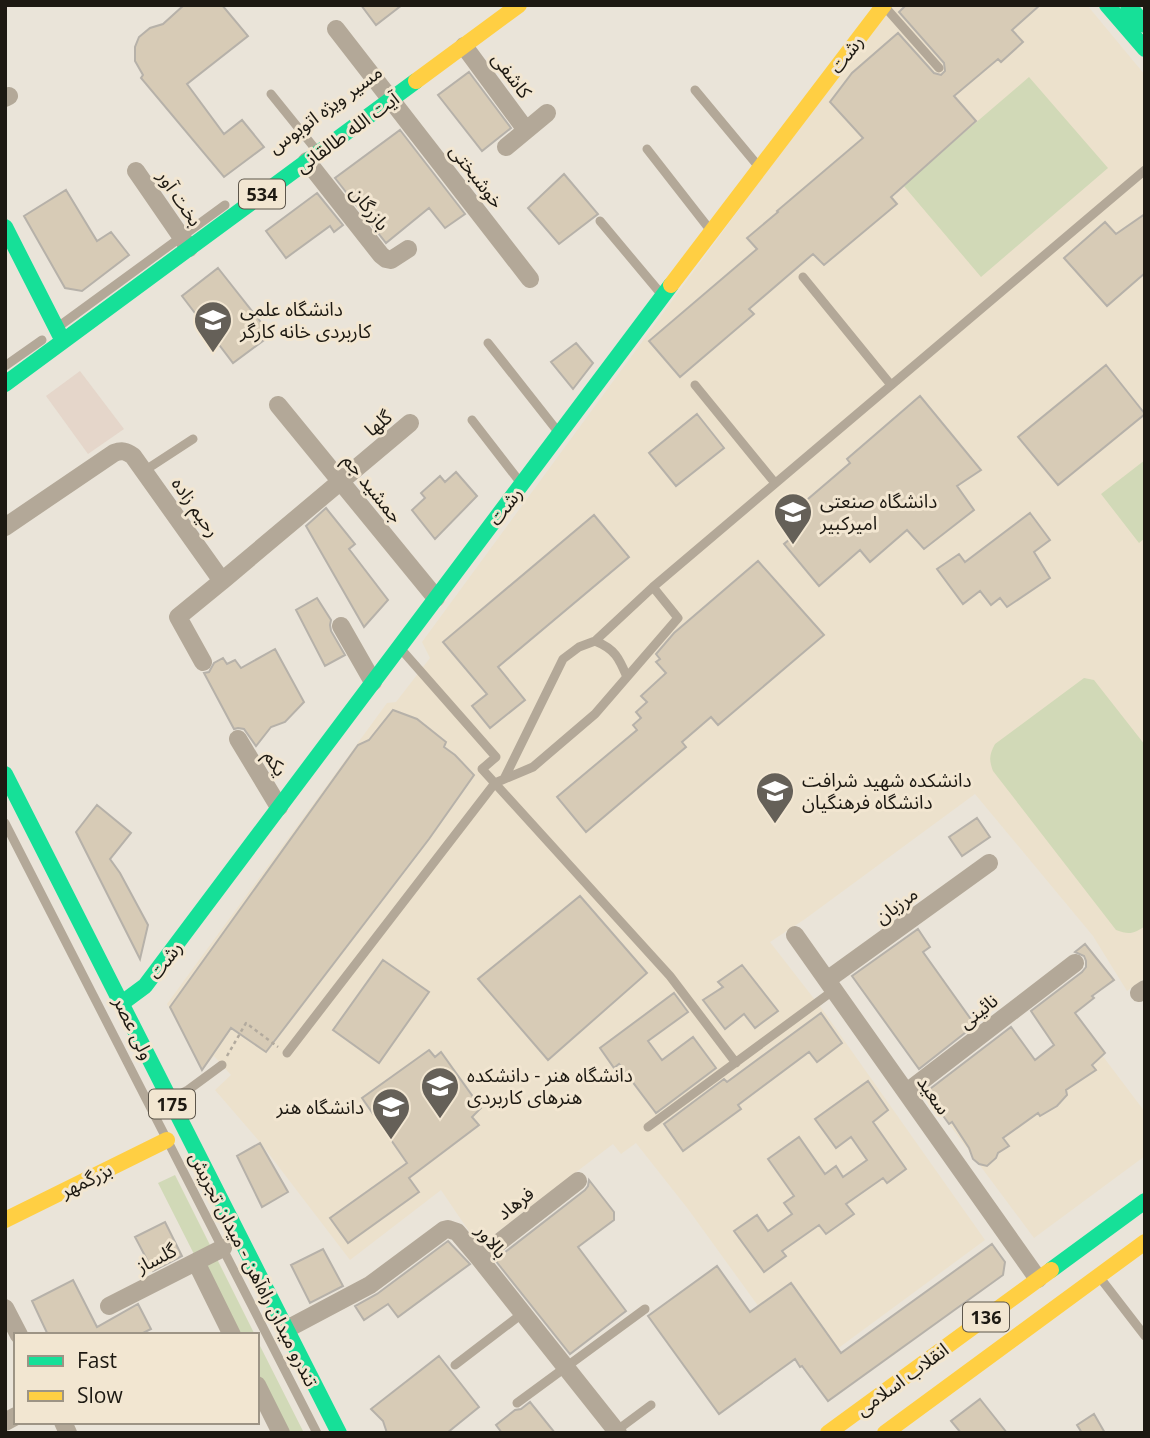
<svg xmlns="http://www.w3.org/2000/svg" width="1150" height="1438" font-family="'Open Sans','Noto Sans Arabic',sans-serif">
<style>
.built{fill:#ece1cc}
.medical{fill:#e5d6ca}
.green{fill:#d1d9b7}
.building{fill:#d7cbb6;stroke:#b6b1a9;stroke-width:2}
.lines{fill:none;stroke-linecap:round;stroke-linejoin:round}
.path{stroke:#b2aa9e;stroke-width:2.5;stroke-dasharray:3.5 3.5;stroke-linecap:butt}
.lane{stroke:#b3a898;stroke-width:9}
.street{stroke:#b3a898;stroke-width:18}
.fast{stroke:#16e098;stroke-width:16}
.slow{stroke:#ffcf43;stroke-width:16}
.labels{text-anchor:middle;dominant-baseline:central;stroke-width:6;stroke-linejoin:round;paint-order:stroke}
.shield{fill:#f2e6d1;stroke:#5d564b;stroke-width:2}
.shield-label{font-size:18px;font-weight:bold;fill:#1d1912}
.street-label{font-size:19px;fill:#1d1912;stroke:#f2e6d1}
.poi-label{font-size:19px;fill:#1d1912;stroke:#f2e6d1;text-anchor:start}
</style>
<rect width="100%" height="100%" fill="#eae4d9"/>
<!-- built -->
<path class="built" d="M894 5H1087L1145 75V978L1127 991 1093 936 975 794 805 919 770 942 822 1009 985 1240 806 1372 688 1209 636 1143 621 1154 613 1144 479 1246 441 1190 350 1260 259 1141 215 1090 231 1075 214 1056 202 1070 167 1004 387 703 396 702 430 658 422 642 823 95Z
M1080 1026 1145 1112V1156L1034 1238 949 1124Z"/>
<!-- medical -->
<path class="medical" d="M80 371 124 429 88 454 46 396Z"/>
<!-- green -->
<path class="green" d="M1029 77 1108 168 981 277 903 185Z
M1145 460V538L1139 543 1101 494Z
M1084 678 1094 680 1145 745V926C1134 934 1129 935 1116 930L993 771C989 760 989 755 995 744Z
M175 1175 255 1335H235L158 1183Z
M257 1340 304 1433H285L257 1378Z"/>
<!-- building -->
<path class="building" d="M184 5H222L248 36 187 84 224 134 242 120 264 147 224 177 141 78 143 75 135 61V47L139 37 150 28 163 24Z
M361 5H402L376 25Z
M906 5H1040L1012 30 1023 42 1001 62 998 59 954 96 976 121 891 197 897 204 824 265 813 254 749 309 754 314 680 377 649 341 757 249 747 238 778 212 777 211 863 138 830 102 852 73 898 33 934 73 941 75 945 71 944 63 899 12Z
M469 72 511 128 482 151 438 95Z
M400 130 465 214 445 228 429 208 386 243 335 178Z
M564 174 598 214 559 244 528 208Z
M66 190 97 241 111 232 129 255 82 291 65 288 24 216Z
M317 193 343 225 334 232 330 226 286 258 266 231Z
M1145 214V273L1107 306 1064 258 1105 222 1116 234Z
M218 268 271 335 233 363 182 296Z
M576 343 593 363 573 389 551 362Z
M1106 365 1145 414 1058 485 1018 437Z
M920 396 981 470 957 486 974 510 924 549 907 530 870 562 860 550 819 586 784 544 796 534 794 531 810 517 801 505 850 463 847 459Z
M697 414 724 448 676 486 649 453Z
M456 472 477 496 435 539 412 510 425 498 421 493 440 476 445 482Z
M326 508 355 544 349 549 388 600 364 627 306 526Z
M1030 513 1050 540 1034 552 1050 578 1007 607 1000 598 991 605 980 591 963 604 937 569 959 554 965 562Z
M594 515 629 557 498 667 525 700 490 728 472 706 487 694 443 642Z
M758 561 824 635 718 725 711 717 682 742 686 747 586 832 557 797 637 730 633 725 641 718 636 712 647 702 641 696 666 673 656 662 660 659 656 654 674 633Z
M317 598 331 620 330 625 331 631 345 655 325 666 296 610Z
M275 649 304 702 285 722 271 727 256 746 244 729 238 728 234 729 204 673 209 672 214 663 223 658 227 664 235 660 241 668Z
M393 710 417 719 446 742 444 747 455 755 474 775 429 839 266 1052 231 1028 202 1070 170 1007 358 745 369 740Z
M97 805 131 833 110 859 120 873 148 925 140 959 76 832Z
M977 818 990 837 962 856 949 837Z
M580 896 647 973 548 1060 478 979Z
M918 929 930 947 923 952 975 1025 919 1069 852 976Z
M1085 944 1114 980 1092 996 1094 998 1075 1013 1105 1053 1092 1065 1096 1070 1066 1090 1067 1095 1057 1106 1040 1116 1038 1113 1003 1138 1009 1146 998 1153 996 1158 987 1166 979 1164 973 1159 969 1148 952 1122 949 1124 926 1092 1011 1027 1035 1060 1054 1045 1031 1011 1082 972 1086 967V961L1084 956 1075 952Z
M383 960 429 992 379 1063 333 1030Z
M742 965 778 1011 755 1028 744 1014 725 1029 703 1000 723 987 718 982Z
M674 993 688 1012 648 1041 662 1060 693 1037 716 1068 656 1113 619 1064 614 1068 600 1048Z
M821 1013 842 1043 817 1062 809 1052 738 1105 741 1109 683 1151 664 1124 724 1079 727 1082Z
M429 1050 435 1057 441 1052 481 1108 472 1117 479 1125 409 1178 419 1192 348 1243 330 1218 407 1163 362 1098Z
M868 1081 888 1110 873 1122 906 1169 887 1183 883 1178 846 1204 854 1214 826 1234 819 1225 782 1251 786 1256 764 1272 734 1231 757 1215 768 1231 792 1214 784 1203 794 1196 768 1159 799 1137 825 1174 836 1166 843 1177 867 1160 851 1137 836 1148 815 1119Z
M260 1143 288 1192 262 1207 237 1156Z
M589 1180 614 1212V1220L578 1247 626 1311 570 1354 495 1260 585 1190 588 1186Z
M165 1222 182 1256 153 1271 135 1237Z
M448 1241 470 1264 398 1317 388 1304 364 1320 355 1306 377 1294Z
M992 1244 1005 1262 1003 1275 828 1401 802 1366 800 1367 795 1359 719 1414 648 1316 717 1266 750 1312 791 1283 841 1353Z
M323 1249 343 1286 310 1303 291 1265Z
M73 1280 97 1327 138 1304 151 1329 139 1335H48L32 1301Z
M439 1356 479 1407 447 1433H387L383 1421 371 1409Z
M980 1399 1007 1433H961L951 1421Z
M530 1402 555 1433H502L496 1425 515 1410 521 1409Z
M1094 1414 1105 1433H1082L1077 1425Z"/>
<g class="lines">
<!-- path -->
<path class="path" d="M227 1056 246 1023 278 1047"/>
<!-- lane -->
<path class="lane" d="M885 7 939 68
M695 90 759 167
M271 94 317 151
M647 149 711 231
M600 221 662 295
M803 277 891 385
M58 327 225 205
M488 343 559 433
M5 366 42 340
M695 385 775 483
M472 420 520 482
M144 471 193 439
M595 641 653 587
M400 648 496 757 482 769 670 976 736 1063
M504 779 563 659 579 647 595 641C615 649 619 658 627 677
M5 823 317 1433
M287 1053 495 783 533 767 595 714 678 618 653 587 1145 170
M174 1097 188 1090 222 1065
M648 1127 834 990
M1101 1279 1145 1336
M455 1365 523 1313
M517 1403 645 1309
M616 1431 651 1405"/>
<!-- street -->
<path class="street" d="M336 29 530 279
M464 46 526 130
M5 98 9 96
M506 147 547 113
M307 161 381 255 386 259 391 260 408 249
M136 171 189 248
M278 405 436 598
M5 527 114 453C122 450 126 451 133 456L222 581 410 423
M341 626 373 682
M203 662 178 617 222 581
M238 739 279 807
M795 935 1038 1279
M827 980 989 863
M1139 993 1145 989
M907 1092 1075 963
M479 1258 578 1181
M196 1262 232 1335
M109 1306 223 1248
M5 1308 19 1335
M287 1329 370 1285 444 1230 448 1229 457 1232 479 1258 618 1433
M257 1385 281 1433
M5 1422 16 1416
M63 1422 68 1433"/>
<!-- fast -->
<path class="fast" d="M1107 5 1145 49
M1128 5 1145 25
M5 227 63 341
M5 384 416 81
M5 774 339 1433
M122 1003 145 986 671 285
M1051 1270 1145 1201"/>
<!-- slow -->
<path class="slow" d="M416 81 519 5
M671 285 884 5
M5 1220 167 1140
M828 1433 1051 1270
M885 1433 1145 1242"/>
</g>
<!-- icons -->
<defs>
<symbol id="university-pin" viewBox="-11 -11 22 30"><path d="M0 17L-7.5 6A9.5 9.5 0 1 1 7.5 6Z" fill="#656058" stroke="#f2e6d1"/><path d="M0-5L7-2L0 1L-7-2ZM-4 1L0 2.5L4 1V4Q0 6-4 4Z" fill="#fff"/></symbol>
</defs>
<g fill-rule="evenodd">
<use href="#university-pin" x="191" y="298" width="44" height="60"/>
<use href="#university-pin" x="771" y="490" width="44" height="60"/>
<use href="#university-pin" x="753" y="769" width="44" height="60"/>
<use href="#university-pin" x="418" y="1064" width="44" height="60"/>
<use href="#university-pin" x="369" y="1085" width="44" height="60"/>
</g>
<g class="labels">
<!-- shield labels -->
<g class="shield">
<rect x="239" y="179.5" width="46" height="29" rx="5"/>
<rect x="149" y="1089.5" width="46" height="29" rx="5"/>
<rect x="963" y="1302.5" width="46" height="29" rx="5"/>
</g>
<g class="shield-label">
<text x="262" y="194">534</text>
<text x="172" y="1104">175</text>
<text x="986" y="1317">136</text>
</g>
<!-- street labels -->
<g class="street-label">
<text transform="translate(846 54) rotate(-53)">رشت</text>
<text transform="translate(512 75) rotate(53)">کاشفی</text>
<text transform="translate(325 109) rotate(-36)">مسیر ویژه اتوبوس</text>
<text transform="translate(347 132) rotate(-36)">آیت الله طالقانی</text>
<text transform="translate(477 176) rotate(52)">خوشبختی</text>
<text transform="translate(180 198) rotate(56)">بخت آور</text>
<text transform="translate(370 208) rotate(52)">بازرگان</text>
<text transform="translate(378 423) rotate(-40)">گلها</text>
<text transform="translate(373 488) rotate(51)">جمشید جم</text>
<text transform="translate(505 506) rotate(-53)">رشت</text>
<text transform="translate(196 507) rotate(55)">رحیم زاده</text>
<text transform="translate(276 763) rotate(59)">یکم</text>
<text transform="translate(896 905) rotate(-36)">مرزبان</text>
<text transform="translate(165 960) rotate(-53)">رشت</text>
<text transform="translate(978 1011) rotate(-38)">نائینی</text>
<text transform="translate(134 1028) rotate(64)">ولی عصر</text>
<text transform="translate(934 1095) rotate(55)">سعید</text>
<text transform="translate(86 1180) rotate(-26)">بزرگمهر</text>
<text transform="translate(515 1203) rotate(-38)">فرهاد</text>
<text transform="translate(492 1241) rotate(51)">بالاور</text>
<text transform="translate(156 1258) rotate(-27)">گلساز</text>
<text transform="translate(254 1269) rotate(63)">تندرو میدان راه‌آهن - میدان تجریش</text>
<text transform="translate(902 1379) rotate(-36)">انقلاب اسلامی</text>
</g>
<!-- poi labels -->
<g class="poi-label">
<text x="240" y="309">دانشگاه علمی<tspan x="240" dy="22">کاربردی خانه کارگر</tspan></text>
<text x="820" y="501">دانشگاه صنعتی<tspan x="820" dy="22">امیرکبیر</tspan></text>
<text x="802" y="780">دانشکده شهید شرافت<tspan x="802" dy="22">دانشگاه فرهنگیان</tspan></text>
<text x="467" y="1075">دانشگاه هنر - دانشکده<tspan x="467" dy="22">هنرهای کاربردی</tspan></text>
<text x="364" y="1107" text-anchor="end">دانشگاه هنر</text>
</g>
</g>
<!-- border -->
<rect width="1150" height="1438" fill="none" stroke="#1d1912" stroke-width="14"/>
<!-- legend -->
<rect x="14" y="1333" width="245" height="91" fill="#f2e6d1" stroke="#9d9485" stroke-width="2"/>
<rect x="28" y="1356" width="35" height="10" fill="#16e098" stroke="#9d9485" stroke-width="2"/>
<text x="77" y="1368" font-size="21" fill="#1d1912">Fast</text>
<rect x="28" y="1391" width="35" height="10" fill="#ffcf43" stroke="#9d9485" stroke-width="2"/>
<text x="77" y="1403" font-size="21" fill="#1d1912">Slow</text>
</svg>
